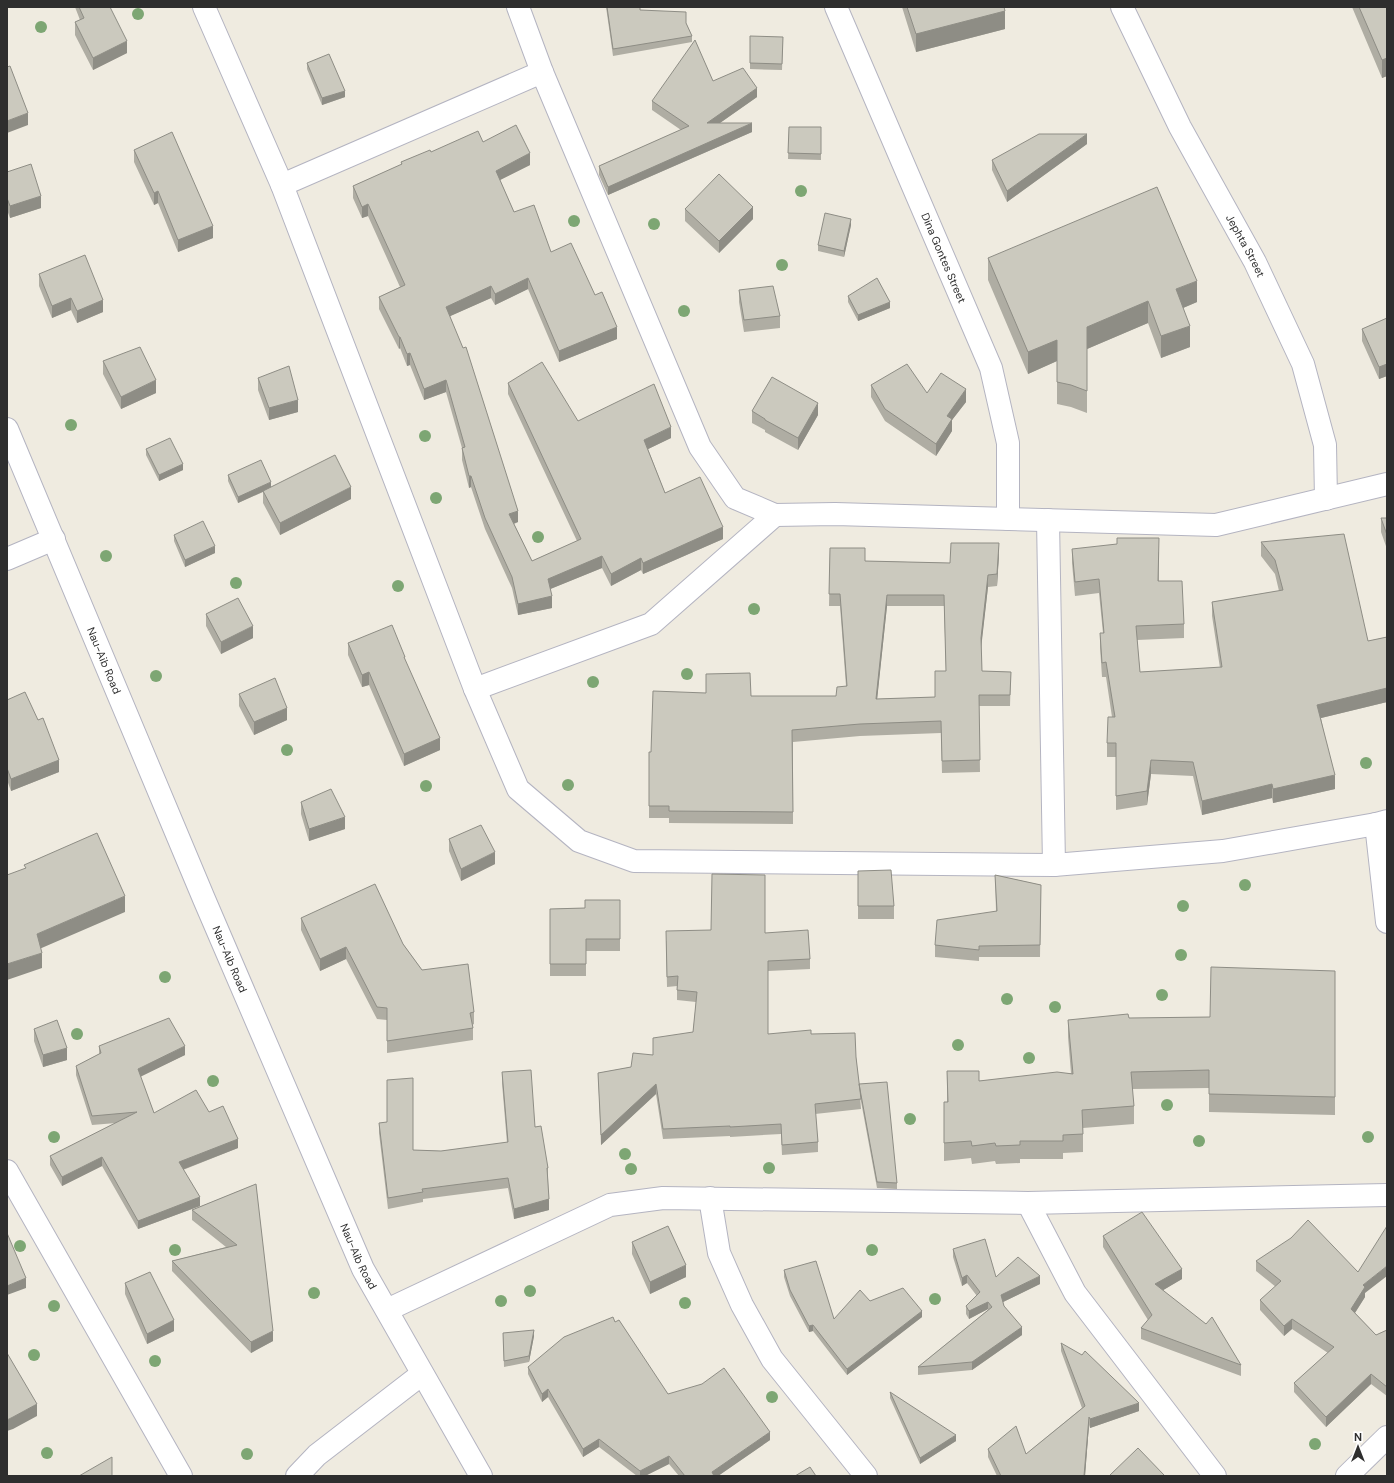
<svg xmlns="http://www.w3.org/2000/svg" width="1394" height="1483" font-family="'DM Sans',sans-serif">
<style>
.lines{fill:none;stroke-linecap:round;stroke-linejoin:round}
.minor-casing{stroke:#b4b4c1;stroke-width:24}
.minor{stroke:#fff;stroke-width:22}
.tree{fill:#7da673}
.wall{fill:#afada3;fill-rule:evenodd}
.shaded-wall{fill:#8e8d85}
.building{fill:#cbc9be;stroke:#8e8d85;fill-rule:evenodd}
.labels{text-anchor:middle;dominant-baseline:central;stroke-width:3;stroke-linejoin:round;paint-order:stroke}
.street-label{font-size:11px;fill:#2e2e2e;stroke:#fff}
</style>
<rect width="100%" height="100%" fill="#efebe0"/>
<g class="lines">
<defs>
<g id="minor">
<path d="M204 7 282 185 475 689 518 789 579 841 634 861 1054 865 1223 851 1376 824 1387 821"/>
<path d="M518 7 542 72 700 447 735 498 775 515 835 514 1216 525 1387 484"/>
<path id="s1" d="M836 7 991 368 1008 443V519"/>
<path id="s2" d="M1122 7 1180 127 1255 262 1303 364 1325 445 1326 499"/>
<path d="M282 185 542 72"/>
<path id="s3" d="M7 429 204 899 363 1269 481 1476"/>
<path d="M1048 520 1054 865"/>
<path d="M7 559 54 539"/>
<path d="M475 689 651 624 775 515"/>
<path d="M1376 824 1387 922"/>
<path d="M7 1171 181 1476"/>
<path d="M710 1198 719 1253 742 1305 772 1359 866 1476"/>
<path d="M1028 1203 1075 1293 1215 1476"/>
<path d="M387 1310 610 1205 663 1198 1028 1203 1387 1195"/>
<path d="M297 1476 317 1455 422 1374"/>
<path d="M1347 1476 1387 1437"/>
</g>
</defs>
<!-- minor casing -->
<use href="#minor" class="minor-casing"/>
<!-- minor -->
<use href="#minor" class="minor"/>
</g>
<!-- trees -->
<g class="tree">
<circle cx="138" cy="14" r="6"/>
<circle cx="41" cy="27" r="6"/>
<circle cx="801" cy="191" r="6"/>
<circle cx="574" cy="221" r="6"/>
<circle cx="654" cy="224" r="6"/>
<circle cx="782" cy="265" r="6"/>
<circle cx="684" cy="311" r="6"/>
<circle cx="71" cy="425" r="6"/>
<circle cx="425" cy="436" r="6"/>
<circle cx="436" cy="498" r="6"/>
<circle cx="538" cy="537" r="6"/>
<circle cx="106" cy="556" r="6"/>
<circle cx="236" cy="583" r="6"/>
<circle cx="398" cy="586" r="6"/>
<circle cx="754" cy="609" r="6"/>
<circle cx="687" cy="674" r="6"/>
<circle cx="156" cy="676" r="6"/>
<circle cx="593" cy="682" r="6"/>
<circle cx="287" cy="750" r="6"/>
<circle cx="1366" cy="763" r="6"/>
<circle cx="568" cy="785" r="6"/>
<circle cx="426" cy="786" r="6"/>
<circle cx="1245" cy="885" r="6"/>
<circle cx="1183" cy="906" r="6"/>
<circle cx="1181" cy="955" r="6"/>
<circle cx="165" cy="977" r="6"/>
<circle cx="1162" cy="995" r="6"/>
<circle cx="1007" cy="999" r="6"/>
<circle cx="1055" cy="1007" r="6"/>
<circle cx="77" cy="1034" r="6"/>
<circle cx="958" cy="1045" r="6"/>
<circle cx="1029" cy="1058" r="6"/>
<circle cx="213" cy="1081" r="6"/>
<circle cx="1167" cy="1105" r="6"/>
<circle cx="910" cy="1119" r="6"/>
<circle cx="54" cy="1137" r="6"/>
<circle cx="1368" cy="1137" r="6"/>
<circle cx="1199" cy="1141" r="6"/>
<circle cx="625" cy="1154" r="6"/>
<circle cx="769" cy="1168" r="6"/>
<circle cx="631" cy="1169" r="6"/>
<circle cx="20" cy="1246" r="6"/>
<circle cx="175" cy="1250" r="6"/>
<circle cx="872" cy="1250" r="6"/>
<circle cx="530" cy="1291" r="6"/>
<circle cx="314" cy="1293" r="6"/>
<circle cx="935" cy="1299" r="6"/>
<circle cx="501" cy="1301" r="6"/>
<circle cx="685" cy="1303" r="6"/>
<circle cx="54" cy="1306" r="6"/>
<circle cx="34" cy="1355" r="6"/>
<circle cx="155" cy="1361" r="6"/>
<circle cx="772" cy="1397" r="6"/>
<circle cx="1315" cy="1444" r="6"/>
<circle cx="47" cy="1453" r="6"/>
<circle cx="247" cy="1454" r="6"/>
</g>
<!-- wall -->
<path class="wall" d="M75 7H110L127 53 93 70 75 35V22L80 20Z
M606 7H640V10L686 23 692 36V42L613 56Z
M902 7H1004L1005 29 916 52Z
M1352 7H1387V76L1382 78Z
M783 37 782 70 750 69V63Z
M307 63 345 97 322 105 307 69Z
M713 81 757 97 720 123 752 132 608 195 599 175V166L681 130 652 110V101Z
M789 127H821V160L788 159Z
M483 142 530 165 500 180 514 212 551 252 595 295 617 339 559 362 528 289 495 305 491 298 450 316 518 522 514 524 532 561 577 541 508 394V383L578 421 671 438 648 449 665 493 723 539 643 574 641 570 611 586 602 568 550 589 552 608 518 615 512 588 485 529 471 487 469 488 462 460V448L446 392 424 400 410 365 407 366 400 348 399 349 379 309V297L400 287 368 216 362 218 353 198V186L401 165V162L431 152Z
M1087 144 1007 202 992 170V160Z
M134 150 213 238 178 252 158 203 154 205 134 162Z
M7 172 41 208 10 218 7 210Z
M685 209 753 219 719 253 685 221Z
M851 225 844 257 818 251V245Z
M988 258 1197 302 1183 308 1190 347 1161 358 1148 323 1087 349V413L1071 407 1057 404V361L1028 374 988 280Z
M39 274 103 312 77 323 71 310 52 318 39 286Z
M739 290 780 316V328L744 332 739 302Z
M848 296 890 308 858 321 848 302Z
M1387 318V376L1379 379 1362 341V329Z
M103 361 156 393 121 409 103 374Z
M258 378 298 412 269 420 258 390Z
M871 385 927 393 966 402 952 420V431L936 456 885 421 871 397Z
M752 411 818 415 798 450 765 432V430L752 423Z
M146 449 183 470 159 481 146 455Z
M228 475 271 487 351 499 280 535 263 503V492L238 503 228 481Z
M1381 518H1387V549L1381 532Z
M174 535 215 553 185 567 174 541Z
M1261 542 1368 641 1387 637V702L1321 718 1335 789 1273 803 1272 798 1202 815 1193 776 1151 774 1147 805 1116 810V757H1107V743L1112 717 1106 677H1102L1100 647V633H1103L1099 593 1075 596 1072 563V549L1159 552V581L1184 624V638L1137 640 1140 672 1220 668 1212 616V602L1279 591 1275 574 1261 556Z
M830 548 865 561 950 563 999 554 997 586 988 587 981 646 982 671 1011 672 1010 706H979L980 772 942 773 941 733 860 736 793 742V824L669 823V818H649V752H651L751 696H836L846 686 840 606H829ZM887 606H944L946 671 935 697 877 699Z
M206 614 253 638 221 654 206 626Z
M348 643 405 661 440 750 404 766 369 685 362 687 348 655Z
M239 694 287 720 254 735 239 706Z
M7 700 38 720 59 772 11 791 7 780Z
M301 802 345 829 309 841 301 814Z
M449 839 495 864 461 881 449 851Z
M858 871 894 906V919H858Z
M995 875 1041 885 1040 957H979V961L935 957V945L996 911Z
M620 900V951H586V976H550V909L585 908Z
M301 918 403 944 422 970 474 1012V1024L472 1025 473 1028V1040L387 1053V1020L377 1019 346 959 320 971 301 930Z
M765 933 810 959V969L768 971V1034H811L856 1057 859 1087V1084L897 1183V1189L877 1188 860 1096 861 1109 815 1114 818 1142V1152L782 1155 781 1134 730 1137V1136L663 1139 656 1094 601 1145 598 1073 631 1067 693 1032 696 1002 677 1000V986L667 987 666 941Z
M1335 971V1115L1209 1112V1088L1132 1089 1134 1106V1124L1083 1128V1152L1063 1153V1159H1020V1163L996 1164 995 1161 972 1164 971 1158 944 1161V1102H947V1071L979 1081 1071 1073 1068 1037V1020L1210 1017Z
M34 1029 67 1060 43 1067 34 1041Z
M99 1046 185 1055 140 1076 154 1113 209 1112 238 1148 183 1170 200 1206 138 1229 102 1166 62 1186 50 1165V1156L116 1123 92 1125 76 1075V1066L99 1054Z
M502 1072 535 1127 548 1168V1178L549 1210 514 1219 508 1188 423 1199V1202L388 1209 379 1133V1123L413 1150 441 1151 507 1143 502 1083Z
M256 1184 273 1341 251 1353 172 1271V1261L226 1247 192 1220V1210Z
M1103 1236 1182 1279 1163 1290 1241 1365V1376L1141 1339V1328L1148 1320 1103 1247Z
M632 1242 686 1277 650 1294 632 1254Z
M953 1249 996 1277 1040 1284 1003 1302 1004 1306 1022 1335 972 1370 918 1375V1367L988 1310V1309L969 1319 966 1314V1306L977 1296 967 1283 962 1286 953 1257Z
M1256 1261 1365 1293V1297L1355 1313 1376 1335 1387 1330V1396L1371 1384 1326 1427 1294 1392V1383L1328 1353 1292 1329 1284 1336 1260 1310V1300L1276 1287 1256 1271Z
M784 1270 834 1319 870 1301 922 1317 847 1375 813 1331 809 1332 790 1296 784 1277Z
M125 1283 174 1331 147 1344 125 1294Z
M615 1322 668 1394 770 1440 718 1476H679L669 1464 645 1476H637L599 1447 583 1457 548 1397 542 1402 528 1374V1367Z
M503 1333 534 1336 529 1362 504 1367Z
M1061 1343 1139 1411 1090 1428 1089 1425 1085 1476H997L988 1457V1449L1026 1454 1082 1408 1061 1351Z
M890 1392 956 1441 920 1464 890 1398Z"/>
<!-- shaded-wall -->
<path class="shaded-wall" d="M1005 11V29L916 52V34Z
M127 41V53L93 70V58Z
M1387 58V76L1382 78V60Z
M757 88V97L707 132V123Z
M345 91V97L322 105V98Z
M28 113V125L7 133V121Z
M752 123V132L608 195V187Z
M1087 134V144L1007 202V191Z
M530 153V165L496 182V171Z
M158 191V203L154 205V193Z
M41 196V208L10 218V206Z
M368 204V216L362 218V207Z
M753 207V219L719 253V241Z
M851 219V225L844 257V251Z
M213 226V238L178 252V240Z
M528 278V289L495 305V294Z
M1197 281V302L1176 311V289Z
M491 286V298L446 318V307Z
M71 298V310L52 318V306Z
M103 300V312L77 323V311Z
M1148 301V323L1087 349V327Z
M890 302V308L858 321V315Z
M1190 326V347L1161 358V336Z
M617 327V339L559 362V351Z
M399 337H400V348L399 349Z
M1057 340V361L1028 374V352Z
M410 353V365L407 366V354Z
M1387 364V376L1379 379V367Z
M156 380V393L121 409V397Z
M446 380V392L424 400V389Z
M966 389V402L952 420V431L936 456V444L947 416Z
M298 400V412L269 420V408Z
M818 403V415L798 450V438Z
M671 427V438L644 451V440Z
M183 464V470L159 481V475Z
M469 476H471V487L469 488Z
M271 482V488L238 503V497Z
M351 487V499L280 535V523Z
M518 511V522L509 525V514Z
M723 527V539L643 574V563Z
M999 543V554L997 586V574Z
M215 546V553L185 567V560Z
M602 556V568L548 590V579Z
M641 558V570L611 586V574Z
M988 575V587L981 649V638Z
M887 595V606L876 710V699Z
M552 596V608L518 615V604Z
M253 626V638L221 654V642Z
M369 672V685L362 687V675Z
M1387 688V702L1317 719V705Z
M287 708V720L254 735V722Z
M440 738V750L404 766V754Z
M59 760V772L11 791V779Z
M1151 760V774L1147 805V791Z
M1335 775V789L1273 803V789Z
M1272 784V798L1202 815V801Z
M345 817V829L309 841V829Z
M495 852V864L461 881V869Z
M125 896V912L37 950V934Z
M346 947V959L320 971V959Z
M42 953V968L7 980V964Z
M185 1046V1055L138 1078V1069Z
M67 1048V1060L43 1067V1055Z
M656 1084V1094L601 1145V1135Z
M238 1139V1148L179 1171V1162Z
M102 1157V1166L62 1186V1177Z
M200 1197V1206L138 1229V1221Z
M549 1199V1210L514 1219V1209Z
M686 1265V1277L650 1294V1282Z
M1387 1266V1276L1365 1293V1297L1351 1319V1309L1363 1285Z
M1182 1269V1279L1155 1295V1284Z
M967 1275V1283L962 1286V1278Z
M1040 1276V1284L1001 1303V1295Z
M26 1278V1288L7 1295V1286Z
M988 1302V1309L969 1319V1311Z
M922 1311V1317L847 1375V1369Z
M1292 1319V1329L1284 1336V1326Z
M174 1320V1331L147 1344V1334Z
M813 1325V1331L809 1332V1326Z
M1022 1327V1335L972 1370V1362Z
M534 1330V1336L529 1362V1356Z
M273 1331V1341L251 1353V1342Z
M1371 1374V1384L1326 1427V1417Z
M548 1389V1397L542 1402V1394Z
M1139 1403V1411L1090 1428V1419Z
M37 1404V1416L13 1429 7 1431V1420Z
M1089 1417V1425L1085 1476H1084Z
M770 1432V1440L718 1476H712V1472Z
M956 1435V1441L920 1464V1458Z
M599 1439V1447L583 1457V1449Z
M669 1456V1464L645 1476H640V1471Z"/>
<!-- building -->
<path class="building" d="M79 7H110L127 41 93 58 75 22 84 18Z
M607 7H640V10L686 12V23L692 36 613 49Z
M907 7H1004L1005 11 916 34Z
M1359 7H1387V58L1382 60Z
M750 36 783 37 782 64 750 63Z
M695 40 713 81 743 68 757 88 707 123H752L608 187 599 166 689 126 652 101Z
M329 54 345 91 322 98 307 63Z
M10 66 28 113 7 121V67Z
M516 125 530 153 496 171 514 212 534 205 551 252 571 243 595 295 602 292 617 327 559 351 528 278 495 294 491 286 446 307 463 348 466 347 518 511 509 514 532 561 581 539 508 383 542 362 578 421 654 384 671 427 644 440 665 493 700 477 723 527 643 563 641 558 611 574 602 556 548 579 552 596 518 604 512 577 485 518 471 476H469L462 448 465 447 446 380 424 389 410 353 407 354 400 337H399L379 297 405 285 368 204 362 207 353 186 402 164 401 162 430 150 431 152 478 131 483 142Z
M789 127H821V154L788 153Z
M172 132 213 226 178 240 158 191 154 193 134 150Z
M1039 134H1087L1007 191 992 160Z
M31 164 41 196 10 206 7 198V172Z
M719 174 753 207 719 241 685 209Z
M1157 187 1197 281 1176 289 1190 326 1161 336 1148 301 1087 327V391L1071 385 1057 382V340L1028 352 988 258Z
M825 213 851 219 844 251 818 245Z
M85 255 103 300 77 311 71 298 52 306 39 274Z
M877 278 890 302 858 315 848 296Z
M773 286 780 316 744 320 739 290Z
M1387 318V364L1379 367 1362 329Z
M140 347 156 380 121 397 103 361Z
M907 364 927 393 941 373 966 389 947 416 952 419 936 444 885 409 871 385Z
M289 366 298 400 269 408 258 378Z
M772 377 818 403 798 438 765 420V419L752 411Z
M170 438 183 464 159 475 146 449Z
M335 455 351 487 280 523 263 491Z
M261 460 271 482 238 497 228 475Z
M1381 518H1387V535Z
M203 521 215 546 185 560 174 535Z
M1344 534 1368 641 1387 637V688L1317 705 1335 775 1273 789 1272 784 1202 801 1193 762 1151 760 1147 791 1116 796V743H1107L1108 717H1115L1106 662 1102 663 1100 633H1104L1099 579 1075 582 1072 549 1117 544V538H1159L1158 581H1182L1184 624 1136 626 1140 672 1222 667 1212 602 1283 590 1275 560 1261 542Z
M951 543H999L997 574 988 575 981 638 982 671 1011 672 1010 695H979L980 760 942 761 941 721 860 724 792 730 793 812 669 811V806H649V752H651L653 691 706 693V674L750 673 751 696H836L837 687 847 686 840 594H829L830 548H865V561L950 563ZM887 595H944L946 671H935V697L876 699Z
M238 598 253 626 221 642 206 614Z
M392 625 405 657H404L440 738 404 754 369 672 362 675 348 643Z
M275 678 287 708 254 722 239 694Z
M25 692 38 720 43 718 59 760 11 779 7 768V700Z
M331 789 345 817 309 829 301 802Z
M481 825 495 852 461 869 449 839Z
M97 833 125 896 37 934 42 953 7 964V875L26 868 24 865Z
M891 870 894 906H858V871Z
M712 874 765 875V933L808 930 810 959 768 961V1034L811 1030V1034L855 1033 856 1057 861 1099 815 1104 818 1142 782 1145 781 1124 730 1127V1126L663 1129 656 1084 601 1135 598 1073 631 1067 633 1053 653 1055V1038L693 1032 697 992 677 990 678 976 667 977 666 931 711 930Z
M995 875 1041 885 1040 945 979 946V950L935 945 937 920 997 911Z
M375 884 403 944 422 970 468 964 474 1012 470 1013 473 1028 387 1041V1008L377 1007 346 947 320 959 301 918Z
M585 900H620V939H586V964H550V909L585 908Z
M1211 967 1335 971V1097L1209 1094V1070L1131 1072 1134 1106 1082 1110 1083 1134 1063 1135V1141H1020V1145L996 1146 995 1143 972 1146 971 1141 944 1143V1102H948L947 1071H979V1081L1057 1072 1073 1074 1068 1020 1128 1014 1129 1018 1210 1017Z
M169 1018 185 1046 138 1069 154 1113 196 1090 209 1112 223 1106 238 1139 179 1162 200 1197 138 1221 102 1157 62 1177 50 1156 137 1112 92 1116 76 1066 101 1053 99 1046Z
M57 1020 67 1048 43 1055 34 1029Z
M531 1070 535 1127 541 1126 548 1168H547L549 1199 514 1209 508 1178 422 1189 423 1192 388 1198 379 1123 387 1122V1080L413 1078V1150L441 1151 508 1142 502 1072Z
M887 1082 897 1183 877 1182 859 1084Z
M256 1184 273 1331 251 1342 172 1261 237 1245 192 1210Z
M1142 1212 1182 1269 1155 1284 1206 1324 1212 1317 1241 1365 1141 1328 1152 1315 1103 1236Z
M1308 1220 1358 1272 1387 1226V1266L1363 1285 1365 1287 1351 1309 1376 1335 1387 1330V1387L1371 1374 1326 1417 1294 1383 1334 1347 1292 1319 1284 1326 1260 1300 1281 1281 1256 1261 1291 1238Z
M668 1226 686 1265 650 1282 632 1242Z
M7 1233 26 1278 7 1286Z
M985 1239 996 1277 1018 1257 1040 1276 1001 1295 1004 1306 1022 1327 972 1362 918 1367 992 1307 988 1302 969 1311 966 1306 980 1292 967 1275 962 1278 953 1249Z
M816 1261 834 1319 860 1290 870 1301 903 1288 922 1311 847 1369 813 1325 809 1326 790 1290 784 1270Z
M150 1272 174 1320 147 1334 125 1283Z
M613 1317 615 1322 619 1320 668 1394 702 1384 724 1368 770 1432 712 1472 714 1476H685L669 1456 640 1471 599 1439 583 1449 548 1389 542 1394 528 1367 564 1337Z
M534 1330 529 1356 504 1361 503 1333Z
M1061 1343 1082 1355 1085 1351 1139 1403 1090 1419 1089 1417 1084 1476H1001L988 1449 1016 1426 1026 1454 1085 1406Z
M7 1353 37 1404 13 1417 7 1420Z
M890 1392 956 1435 920 1458Z
M1138 1448 1164 1475 1163 1476H1109Z
M112 1457V1476H79Z
M810 1467 816 1476H795Z"/>
<g class="labels">
<!-- street labels -->
<g class="street-label">
<text stroke="none"><textPath href="#s2" startOffset="269">Jephta Street</textPath></text>
<text stroke="none"><textPath href="#s1" startOffset="273">Dina Gontes Street</textPath></text>
<text stroke="none"><textPath href="#s3" startOffset="251">Nau-Aib Road</textPath></text>
<text stroke="none"><textPath href="#s3" startOffset="575">Nau-Aib Road</textPath></text>
<text stroke="none"><textPath href="#s3" startOffset="899">Nau-Aib Road</textPath></text>
</g>
</g>
<!-- border -->
<rect width="1394" height="1483" fill="none" stroke="#2e2e2e" stroke-width="16"/>
<!-- north arrow -->
<g transform="translate(1358 1447)" stroke="#ffffff" stroke-width="3" paint-order="stroke">
<path d="M0-3L7 15L0 10L-7 15Z" fill="#2e2e2e"/>
<text y="-6" font-size="11" font-weight="bold" text-anchor="middle" fill="#2e2e2e">N</text>
</g>
</svg>
